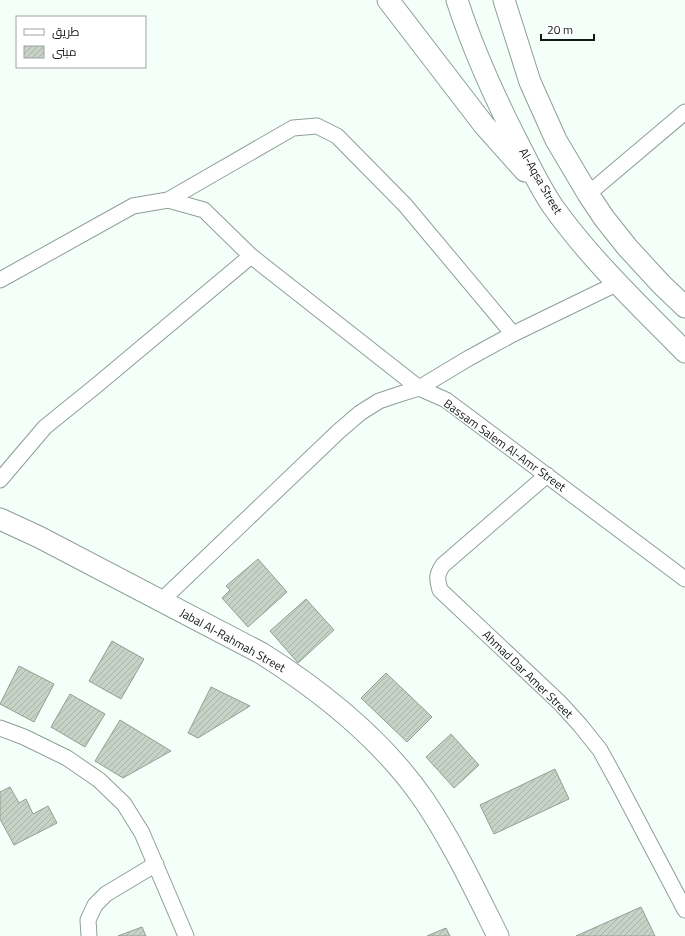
<svg xmlns="http://www.w3.org/2000/svg" width="685" height="936" font-family="'Titillium Web',Cairo,sans-serif">
<style>
.building{fill:url(#building-hatch);stroke:#939e92}
.lines{fill:none;stroke-linecap:round;stroke-linejoin:round}
.street-casing{stroke:#8f9f98;stroke-width:17}
.secondary-casing{stroke:#8f9f98;stroke-width:23}
.street{stroke:#fff;stroke-width:15}
.secondary{stroke:#fff;stroke-width:21}
.labels{text-anchor:middle;dominant-baseline:central;stroke-width:3;stroke-linejoin:round;paint-order:stroke}
.street-label{font-size:12px;fill:#121916;stroke:#fff}
</style>
<defs>
<pattern id="building-hatch" width="6" height="6" patternUnits="userSpaceOnUse"><rect width="6" height="6" fill="#c6d2c5"/><path d="M-1 1l2-2M0 6l6-6M5 7l2-2" fill="none" stroke="#a9b4a8"/></pattern>
</defs>
<rect width="100%" height="100%" fill="#f4fffa"/>
<!-- building -->
<path class="building" d="M258 559 287 592 248 627 222 598 230 590 226 586Z
M306 599 334 630 298 663 270 631Z
M112 641 144 659 121 699 89 681Z
M19 666 54 684 34 722 0 704Z
M386 673 432 717 407 742 361 698Z
M211 687 250 706 198 738 188 733Z
M70 694 105 714 85 747 51 727Z
M120 720 171 751 123 778 95 761Z
M451 734 479 765 454 788 426 757Z
M555 769 569 799 494 834 480 805Z
M10 787 19 803 26 799 33 814 48 806 57 823 14 845 0 819V792Z
M641 907 655 936H576Z
M142 927 146 936H118Z
M446 928 450 936H427Z"/>
<g class="lines">
<defs>
<path id="street" d="M588 194 685 112
M168 200 293 128 317 126 337 136 405 205 513 334
M0 280 133 206 168 200 204 210 251 256 419 388 469 358 513 334 618 283
M547 475 443 565C436 575 437 579 440 590L560 703 580 725 600 750 617 781 685 910
M0 480 45 427 97 385 251 256
M161 601 339 431 360 413 379 401 400 394 419 388 446 400 685 579
M0 728 24 737 67 758 99 780 124 804 142 833 186 936
M89 936 88 920 95 905 106 894 156 864"/>
<path id="secondary" d="M388 0 484 125 525 171
M457 0C473 50 495 98 519 145 530 166 540 188 554 208 592 261 640 306 685 352
M504 0 530 82 556 140 588 194 604 218 627 247 661 284 685 307
M0 519 39 537 261 653C323 692 382 739 424 800 453 843 475 890 498 936"/>
</defs>
<!-- street casing -->
<use href="#street" class="street-casing"/>
<!-- secondary casing -->
<use href="#secondary" class="secondary-casing"/>
<!-- street -->
<use href="#street" class="street"/>
<!-- secondary -->
<use href="#secondary" class="secondary"/>
</g>
<g class="labels">
<!-- street labels -->
<g class="street-label">
<text transform="translate(541 181) rotate(60)">Al-Aqsa Street</text>
<text transform="translate(505 445) rotate(36)">Bassam Salem Al-Amr Street</text>
<text transform="translate(233 640) rotate(29)">Jabal Al-Rahmah Street</text>
<text transform="translate(528 674) rotate(44)">Ahmad Dar Amer Street</text>
</g>
</g>
<!-- legend -->
<rect x="16" y="16" width="130" height="52" fill="#ffffff" stroke="#a0a3a2"/>
<rect x="24" y="29" width="20" height="6" fill="#ffffff" stroke="#a0a3a2"/>
<text x="52" y="36" font-size="12" fill="#121916">طريق</text>
<rect x="24" y="46" width="20" height="12" fill="url(#building-hatch)" stroke="#a0a3a2"/>
<text x="52" y="56" font-size="12" fill="#121916">مبنى</text>
<!-- scale -->
<path d="M541 34v6h53v-6" fill="none" stroke="#121916" stroke-width="2"/>
<text x="547" y="34" font-size="12" fill="#121916" stroke="#ffffff" stroke-width="3" paint-order="stroke">20 m</text>
</svg>
